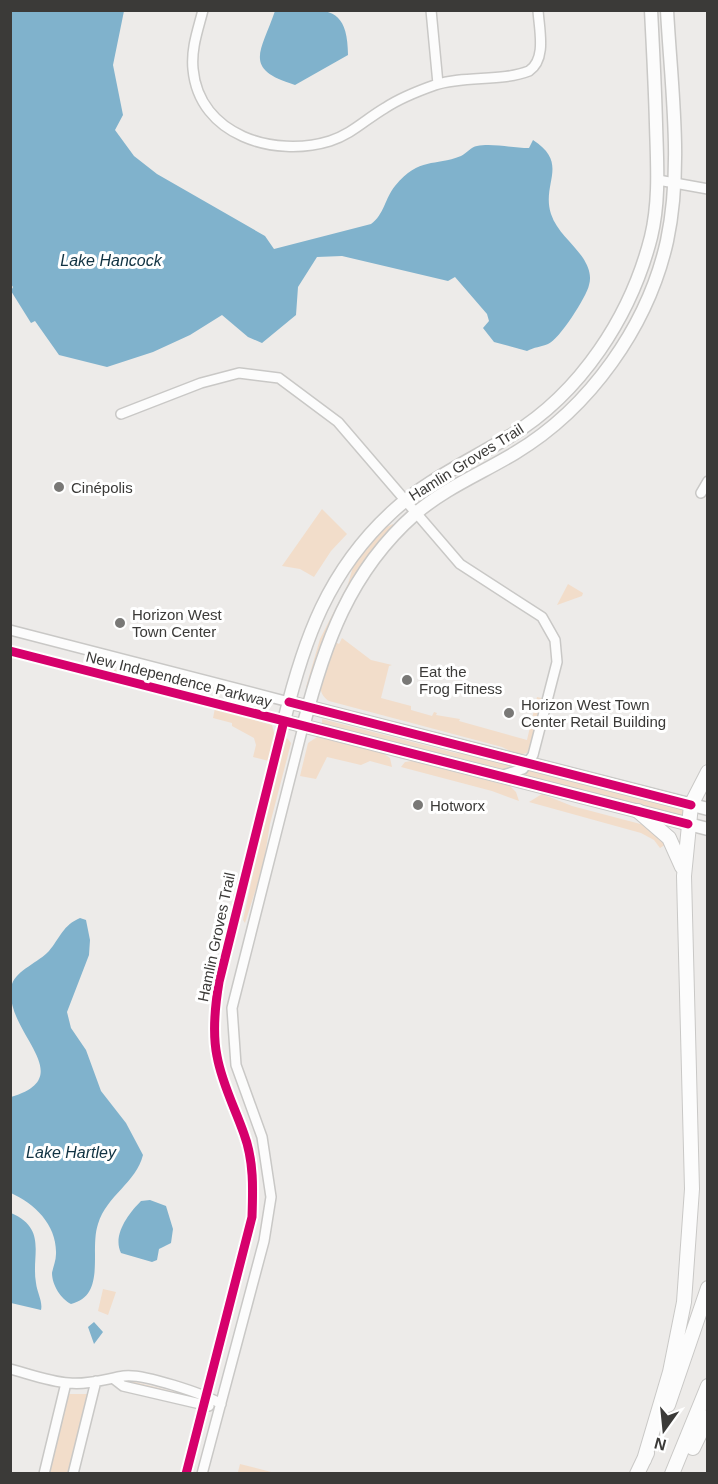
<svg xmlns="http://www.w3.org/2000/svg" width="718" height="1484" font-family="Arial,sans-serif">
<style>
.green{fill:#f2ddca}
.water{fill:#80b2cc}
.lines{fill:none;stroke-linecap:round;stroke-linejoin:round}
.minor-casing{stroke:#c9c8c6;stroke-width:12}
.major-casing{stroke:#c9c8c6;stroke-width:15}
.highway-casing{stroke:#c9c8c6;stroke-width:16}
.minor{stroke:#fcfcfc;stroke-width:9}
.major{stroke:#fcfcfc;stroke-width:12}
.highway{stroke:#fcfcfc;stroke-width:14}
.cycleway-casing{stroke:#fff;stroke-width:13}
.cycleway{stroke:#d6006c;stroke-width:9}
.poi-dot{fill:#797876;stroke:#fff;stroke-width:2}
.labels{text-anchor:middle;dominant-baseline:central;stroke-width:6;stroke-linejoin:round;paint-order:stroke}
.street-label{font-size:15px;fill:#3b3a38;stroke:#fff}
.poi-label{font-size:15px;fill:#3b3a38;stroke:#fff;text-anchor:start}
.water-label{font-size:16px;font-style:italic;fill:#113343;stroke:#fff}
</style>
<rect width="100%" height="100%" fill="#edebe9"/>
<!-- green -->
<path class="green" d="M322 509 347 534 331 551 314 577 300 569 282 566Z
M390 522 387 527 393 524V526L351 579 308 688 306 687 320 639 348 584 355 560Z
M568 584 583 593 582 596 557 605Z
M342 638 371 660 392 665 389 666 381 698 411 706V710L432 716 434 712 437 713 436 715 460 719 459 721 527 740 537 697 541 698 543 702 530 749 527 753 518 755 502 747 329 701C309 689 329 659 335 642L339 644Z
M101 666 151 679 187 680 270 704 189 685 152 683 100 670Z
M215 708 272 725 275 736 269 761 253 757 256 745 254 738 232 726V723L213 718Z
M322 719 456 753 474 754 513 765V768L510 771 443 754 425 753 322 726Z
M317 737 383 753 390 758 392 767 370 761 361 765 327 757 316 779 300 776 308 743Z
M287 738 291 743 270 824 263 867 245 923 243 920C256 860 268 801 283 741Z
M412 761 510 786 516 792 519 801 492 791 401 767 405 762Z
M532 769 685 809 683 817 517 777Z
M542 794 572 806 648 826 668 843 660 848 654 840 641 833 529 802Z
M103 1289 116 1292 108 1315 98 1311Z
M127 1380 191 1396 126 1383Z
M68 1394H89L70 1473 47 1474Z
M240 1464 275 1473 238 1472Z"/>
<!-- water -->
<path class="water" d="M11 10 124 11 113 65 123 115 115 130 134 156 157 174 265 236 274 249 371 224C384 215 385 198 395 186 420 156 434 167 461 156 467 153 471 147 477 146 492 143 513 148 529 148L533 140C570 164 541 183 551 214 557 232 573 243 583 258 588 266 592 275 589 285 587 296 559 340 548 344 541 347 534 347 527 351L494 342 483 328 489 321 487 314 455 277 448 281 342 256 317 257 298 287 296 315 262 343 248 337 222 315 190 335 153 352 107 367 59 355 35 321 31 323 11 291 13 287 10 283Z
M275 11C320 10 348 0 348 55L295 85C242 69 261 52 275 11Z
M80 918 86 920 90 940 89 955 67 1012 71 1028 86 1050 101 1091 126 1123 143 1155C136 1183 107 1195 98 1224 89 1251 107 1295 71 1304 61 1299 52 1285 52 1273 53 1267 56 1261 56 1254 57 1225 35 1204 11 1193V1097C83 1076 0 1030 12 984 17 970 39 962 49 951 60 938 63 925 80 918Z
M150 1200 166 1206 173 1229 171 1243 159 1249 157 1260 152 1262 121 1253C112 1235 129 1213 141 1201Z
M11 1213C48 1229 31 1255 36 1283 37 1292 43 1302 41 1310L11 1303Z
M94 1322 103 1332 94 1344 88 1327Z"/>
<g class="lines">
<defs>
<path id="minor" d="M203 10C198 30 191 48 193 69 199 136 275 158 330 141 352 134 366 119 385 108 400 98 418 91 435 85 465 75 501 82 529 71 547 59 539 29 538 10
M431 10 438 84
M658 180 708 189
M121 414 201 383 239 373 279 378 338 422 460 564 542 617 555 640 557 662 533 755 523 769 503 775
M701 493 708 481
M10 630 289 702
M10 651 284 721 219 982C215 1006 212 1032 217 1056 222 1084 235 1108 244 1134 254 1161 253 1189 252 1217L186 1474
M10 1369C29 1374 50 1382 69 1383 87 1385 106 1379 124 1376 142 1373 205 1394 221 1404
M114 1379 123 1386 209 1406
M44 1474 66 1383
M73 1474 96 1381
M202 1474 264 1241 271 1197 262 1137 236 1065 232 1008 303 727"/>
<path id="major" d="M651 10C653 48 655 86 656 124 657 162 660 200 651 237 631 316 581 393 510 436 470 461 428 479 392 512 328 571 304 639 284 721L708 829
M289 702 708 809
M303 727C324 645 349 572 415 514 445 488 482 473 515 453 590 408 648 326 667 241 683 166 671 86 667 10"/>
<path id="highway" d="M638 811 669 838 682 867
M668 1405 708 1288
M693 1448 708 1417
M644 1460 670 1372 684 1302 692 1189 684 876 691 805 708 772
M637 1474 647 1453
M672 1474 708 1386"/>
</defs>
<!-- minor casing -->
<use href="#minor" class="minor-casing"/>
<!-- major casing -->
<use href="#major" class="major-casing"/>
<!-- highway casing -->
<use href="#highway" class="highway-casing"/>
<!-- minor -->
<use href="#minor" class="minor"/>
<!-- major -->
<use href="#major" class="major"/>
<!-- highway -->
<use href="#highway" class="highway"/>
<defs>
<path id="cycleway" d="M10 651 688 824
M289 702 691 805
M186 1474 252 1217C253 1189 254 1161 244 1134 235 1108 222 1084 217 1056 212 1032 215 1006 219 982L284 721"/>
</defs>
<!-- cycleway casing -->
<use href="#cycleway" class="cycleway-casing"/>
<!-- cycleway -->
<use href="#cycleway" class="cycleway"/>
</g>
<!-- markers -->
<g class="poi-dot">
<circle cx="59" cy="487" r="6"/>
<circle cx="120" cy="623" r="6"/>
<circle cx="407" cy="680" r="6"/>
<circle cx="509" cy="713" r="6"/>
<circle cx="418" cy="805" r="6"/>
</g>
<g class="labels">
<!-- street labels -->
<g class="street-label">
<text transform="translate(466 462) rotate(-32)">Hamlin Groves Trail</text>
<text transform="translate(179 679) rotate(14)">New Independence Parkway</text>
<text transform="translate(216 937) rotate(-78)">Hamlin Groves Trail</text>
</g>
<!-- poi labels -->
<g class="poi-label">
<text x="71" y="487">Cinépolis</text>
<text x="132" y="614">Horizon West<tspan x="132" dy="17">Town Center</tspan></text>
<text x="419" y="671">Eat the<tspan x="419" dy="17">Frog Fitness</tspan></text>
<text x="521" y="704">Horizon West Town<tspan x="521" dy="17">Center Retail Building</tspan></text>
<text x="430" y="805">Hotworx</text>
</g>
<!-- water labels -->
<g class="water-label">
<text x="111" y="260">Lake Hancock</text>
<text x="71" y="1152">Lake Hartley</text>
</g>
</g>
<!-- border -->
<rect width="718" height="1484" fill="none" stroke="#3b3a38" stroke-width="24"/>
<!-- north arrow -->
<g transform="translate(664 1430) rotate(195)" stroke="#ffffff" stroke-width="4.5" paint-order="stroke">
<path d="M0-4.5L10 22L0 15L-10 22Z" fill="#3b3a38"/>
<text y="-9" font-size="16" font-weight="bold" text-anchor="middle" fill="#3b3a38">N</text>
</g>
</svg>
